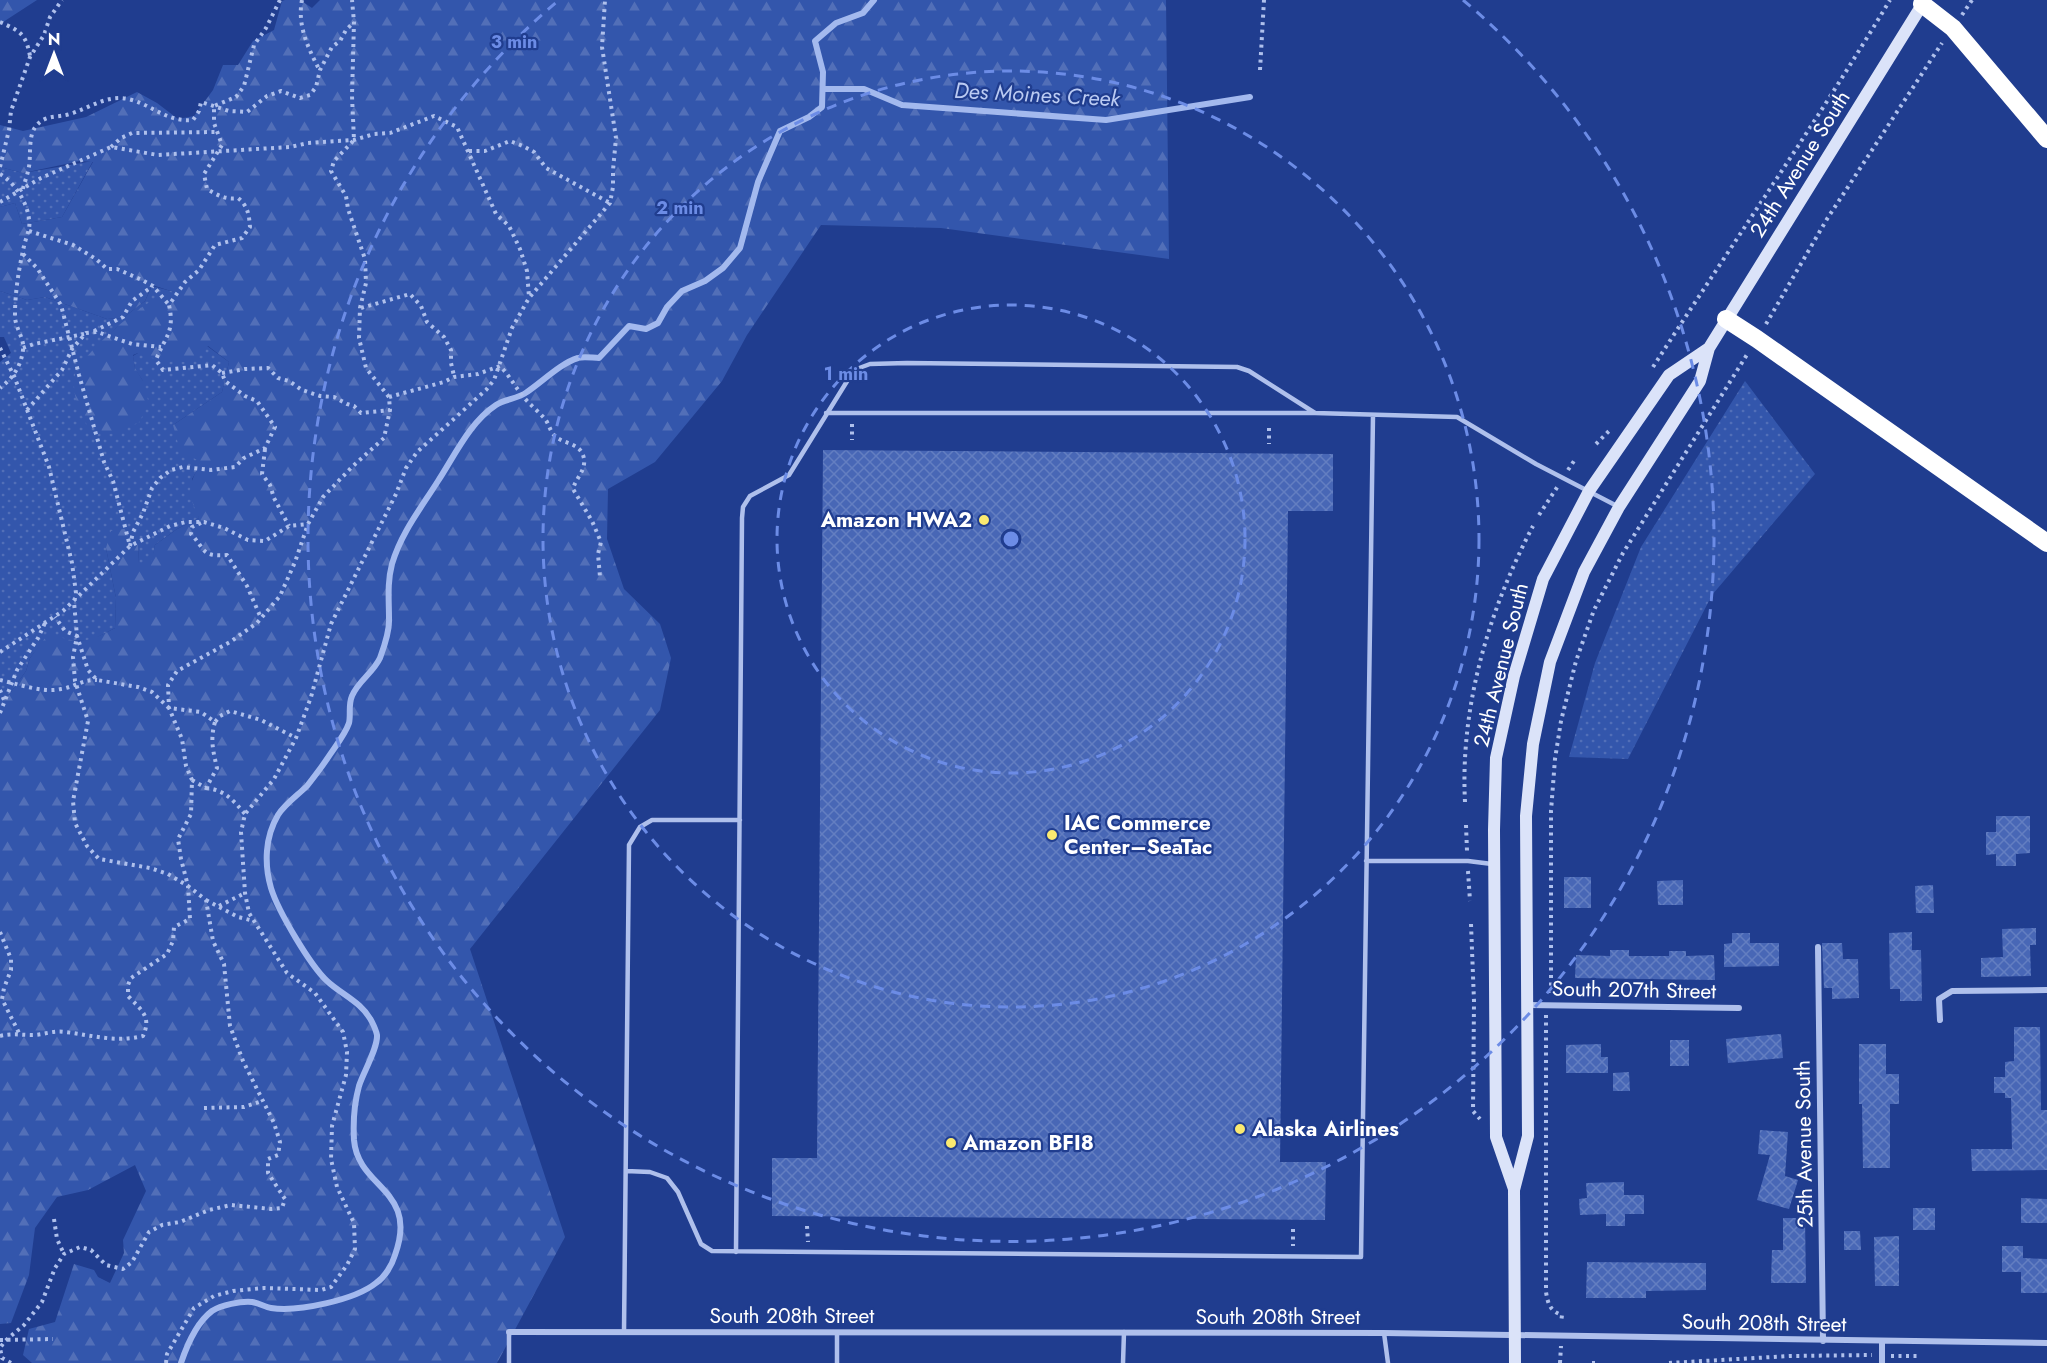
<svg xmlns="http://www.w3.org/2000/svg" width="2047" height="1363" font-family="Jost,sans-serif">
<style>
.grass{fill:url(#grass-dots)}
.forest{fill:url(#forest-firs)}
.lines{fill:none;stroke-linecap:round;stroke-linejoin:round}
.stream{stroke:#a3b9ee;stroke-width:6}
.building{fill:url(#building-cross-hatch)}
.path{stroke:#afc0ec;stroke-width:4;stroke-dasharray:3 4.5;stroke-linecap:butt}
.lane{stroke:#afc0ec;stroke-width:4.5}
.street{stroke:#afc0ec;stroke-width:6}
.secondary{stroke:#dbe3f9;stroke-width:12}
.highway{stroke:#fff;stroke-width:18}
.ring{fill:none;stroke:#6c8ce6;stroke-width:3;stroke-dasharray:10 8}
.poi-dot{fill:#fae970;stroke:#203d8f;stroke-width:2}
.labels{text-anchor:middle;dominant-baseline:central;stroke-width:4.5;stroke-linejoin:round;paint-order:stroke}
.street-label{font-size:21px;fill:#fff;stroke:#203d8f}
.poi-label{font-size:21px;font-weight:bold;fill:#fff;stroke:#203d8f;text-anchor:start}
.water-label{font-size:22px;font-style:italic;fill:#bbcbf3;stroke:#203d8f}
.centre{fill:#6c8ce6;stroke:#203d8f;stroke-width:3}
.ring-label{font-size:18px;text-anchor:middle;font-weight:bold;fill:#6c8ce6;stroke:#203d8f;stroke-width:4.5;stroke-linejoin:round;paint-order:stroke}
</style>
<defs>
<pattern id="grass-dots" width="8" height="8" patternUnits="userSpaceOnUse" patternTransform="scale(1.5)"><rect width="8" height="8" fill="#3356ac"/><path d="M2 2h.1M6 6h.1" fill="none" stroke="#526fb8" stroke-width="1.8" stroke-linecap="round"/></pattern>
<pattern id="forest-firs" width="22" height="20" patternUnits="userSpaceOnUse" patternTransform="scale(1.5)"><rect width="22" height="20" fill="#3356ac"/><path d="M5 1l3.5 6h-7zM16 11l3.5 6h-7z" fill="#526fb8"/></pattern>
<pattern id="building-cross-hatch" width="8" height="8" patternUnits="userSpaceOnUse" patternTransform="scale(1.5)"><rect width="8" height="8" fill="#4867b6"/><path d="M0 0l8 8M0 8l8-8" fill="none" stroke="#637ec1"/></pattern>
</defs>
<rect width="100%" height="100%" fill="#203d8f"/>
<!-- grass -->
<path class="grass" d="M93 161 62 217 22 224 15 203 0 207V167L23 173Z
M152 286 175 292 131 317 116 328 90 354 143 381 135 369 133 356 138 353 207 346 229 362 222 392 173 425 202 462 192 479 199 518 177 529 155 545 152 563 139 564 138 544 106 548 116 598 115 628 90 641 66 640 39 647 30 658 26 671 6 699 0 697V362L11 353 4 337H0V291L27 300 45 297 107 319 123 318 145 301Z
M1745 381 1815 474 1712 595 1628 759 1569 757 1595 663 1641 547Z"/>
<!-- forest -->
<path class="forest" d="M0 0H37L0 24Z
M285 0H300L312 8 320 0H1166L1169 259 941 228 821 225 747 335 722 381 655 462 608 489 607 539 624 589 660 624 671 658 660 710 470 949 565 1237 497 1363H32L23 1355 29 1329 55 1322 74 1264 94 1270 98 1277 110 1283 124 1253 123 1240 146 1191 135 1165 88 1190 57 1197 35 1228 29 1275 11 1323 0 1324V697L6 699 26 671 30 658 49 633C79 645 87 643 115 628L116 598 106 548 111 531 130 528 138 544 139 563H151L155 545 177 529 199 518C187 491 187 488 201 462L180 451 173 425 222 392 229 362 208 346 188 362 162 361 138 353 133 355 135 368 143 381 148 400 140 422 110 434 87 425C79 411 71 392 75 375 80 357 134 310 152 301 159 297 167 296 174 292L152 285 145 301 123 318 107 319 45 297 27 300 0 291V207L15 203 22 224 62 217 93 162 80 161 23 173 0 167V125L23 131 86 117 137 92 157 103 178 119 194 116 213 90 223 65H238L253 41 274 30 282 1Z"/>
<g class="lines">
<!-- stream -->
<path class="stream" d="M824 89H864L902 105 1106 120 1250 97
M181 1363C187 1345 196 1323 212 1311 221 1305 241 1301 252 1302 259 1303 265 1307 271 1308 298 1312 355 1300 376 1283 385 1277 392 1265 395 1255 419 1189 358 1189 354 1140 353 1122 354 1104 359 1086 363 1073 378 1048 377 1035 376 1030 374 1026 372 1022 362 1002 342 995 327 981 310 965 278 911 271 888 264 864 265 837 278 815 285 804 298 795 307 786 314 777 321 768 327 759 334 748 345 735 349 723 351 715 348 705 352 696 358 681 373 673 380 658 384 647 390 631 389 618 389 600 387 583 392 564 401 533 421 508 438 481 455 455 470 422 496 405 505 399 518 399 527 392 542 382 561 363 578 358 584 356 593 358 599 358L629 326 646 329 658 323 667 307 682 291 705 281 723 268 740 248 758 182 780 131 809 117 822 107 823 72 815 41 836 23 863 13 874 0"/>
</g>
<!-- building -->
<path class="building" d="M823 450 1333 454V511H1288L1280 1162H1326L1325 1220 772 1216V1158H817Z
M1996 816H2030V853L2016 854V866H1996V854L1986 855V832H1996Z
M1564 877H1591V908H1564Z
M1683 880V905H1658L1657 881Z
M1933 885 1934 913H1916L1915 886Z
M2036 928V945H2030L2031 976 1981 977V958L2003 957 2002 929Z
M1912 932V950H1921L1922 1001H1900V989H1890L1889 933Z
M1732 933H1750V943H1779V966L1724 967V944L1732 943Z
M1822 943H1842L1843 959H1858L1859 998 1832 999V988H1824Z
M1610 950H1629V956H1669V951H1686V956L1714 955 1715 980 1575 978 1576 955 1610 956Z
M2014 1027H2040L2041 1110H2047V1170L1972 1171 1971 1149H2012L2011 1098H2005V1093H1994V1077H2005V1062L2014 1061Z
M1781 1034 1783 1058 1728 1063 1726 1039Z
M1670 1040H1689V1066H1670Z
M1601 1044V1057H1608V1073H1566V1045Z
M1859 1044H1886V1074H1899V1104H1890V1168H1863L1862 1104H1859Z
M1629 1072 1630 1091H1613V1073Z
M1760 1130 1788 1132 1785 1176 1798 1180 1789 1209 1757 1200 1770 1155 1758 1154Z
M1624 1182V1195H1644V1214H1625V1226H1606V1214L1580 1215 1579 1199 1587 1198 1586 1183Z
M2021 1198 2047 1199V1223H2021Z
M1913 1208H1935V1230H1913Z
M1783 1218H1805L1806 1283H1771L1772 1250H1783Z
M1844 1231H1860L1861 1250H1844Z
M1899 1236V1286H1875L1874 1237Z
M2002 1246H2023V1258L2047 1259V1293H2021V1272H2002Z
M1587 1262 1706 1263V1290L1646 1291V1298H1586Z"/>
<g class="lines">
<!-- path -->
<path class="path" d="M302 0C297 25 308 48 319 69
M1962 15 1972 0
M0 22C20 31 26 34 30 56
M1260 70 1264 0
M111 147 121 138 132 133 216 132
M469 151H485L510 141 523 146 534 152 546 168 610 203
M0 167 9 130 11 111 30 57 44 35 50 17 62 0
M0 174C15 183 27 202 29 219 31 228 26 237 24 246 19 268 15 292 15 314 14 327 25 338 23 350 21 366 13 378 0 388
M23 189C24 183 27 177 28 171 32 158 27 137 36 126 46 114 57 118 70 114 92 107 109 93 132 100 155 107 167 122 193 120L199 111 201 102 229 111 247 112 267 96 281 91 300 98 310 95 316 87 320 70 332 47 340 41 346 30 354 22
M0 202 41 178 111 147 158 155 290 147 308 143 354 140 374 134 390 133 434 116 457 127 496 214 509 226 520 249 527 271 529 297
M29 231 73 245 96 259 107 269H117L142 280 153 286 169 305
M23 254 37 268 61 305 79 375 104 462 113 481 130 546
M361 308 410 294 421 306 427 322 444 337 451 350V363L454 376
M1766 324 1827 219 1942 43
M94 331 123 317 132 301 153 286
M0 348 14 376 49 467 72 563 76 593 74 602 77 636 88 670 97 680 138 687 152 692 169 708 201 712 215 722 220 716 230 711 261 720 296 738
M23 348 34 344 84 334
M1653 367C1732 244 1815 125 1890 0
M222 373 245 369 268 368 278 378 289 381 302 390 320 396 334 397 347 404 354 406 361 413 390 410
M389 397 444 382 454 377 478 374 500 366C509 375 514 385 522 395 529 404 538 411 545 419 549 424 550 431 554 435 562 444 578 442 583 455 588 469 576 477 573 489L592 521 601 542 598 554 600 577
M27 410 62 370 72 349 86 333 97 332 132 344 161 347
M852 424V440
M1269 428V444
M1596 444 1610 430
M265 449 262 474 270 485 274 498 289 526
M1568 470 1576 458
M1539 515 1558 486
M201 523 192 527 191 534C206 550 201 557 227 555L247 586 261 618
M130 546 133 532 143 513 152 488 160 478 171 470 183 467 211 470 235 467 244 458 265 448 275 427 257 401 245 396 225 381 222 373 212 365 163 370 156 360C165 336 175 333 169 305L185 282 199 270 215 245 242 238 250 227C249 215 248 206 238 198 226 200 217 195 207 189L204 174 222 145 214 123V106L236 97 244 86 254 45 266 28 280 0
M0 652 63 611 130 546 170 526 186 522H204L224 528 248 540 265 541 289 526 308 524
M0 680C18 684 42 693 61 689 74 687 84 679 97 680
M0 690 4 700
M0 713 17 670 38 638 45 623
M192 780 206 788 217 768C213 751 210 739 215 722
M206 788C225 790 233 800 245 814
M1465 802C1460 706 1489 610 1533 526
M1466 825 1467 851
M1468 871 1470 901
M206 900 238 917 254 921
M219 906 245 893
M1471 924 1474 1001 1473 1111 1480 1119
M0 932 11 959V970L4 988 2 999 19 1033
M1551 993V811L1555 759 1561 721 1576 661 1594 610 1623 553 1748 353
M1546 1015V1292C1548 1304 1550 1311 1562 1315L1561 1323
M0 1036C12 1033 21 1035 32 1035 43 1035 54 1030 65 1032 92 1035 115 1043 143 1036 152 1016 141 1010 128 996V985L131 978 167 954 173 941 174 927 190 919 188 886 168 874 150 868 99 859 87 846 75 823 73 801 88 721 75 681 73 657 77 636 65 631 55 617
M204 1108 244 1107 262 1101
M54 1219 57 1239 64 1254
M807 1226 808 1242
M1293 1229V1246
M0 1340 53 1339
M1891 1356H1917
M11 1363 2 1358 0 1348 5 1341 24 1325 42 1302 55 1268 64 1254 80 1247 91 1250 106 1265 123 1269 132 1262 149 1232 162 1225 180 1222 209 1210 231 1205 271 1209 282 1208 285 1199 268 1173V1159L278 1155 280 1142 274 1123 243 1061 230 1026 224 964 213 941 206 900 188 886 181 859 178 839 191 814 192 780 186 766 182 739 169 708 168 685 177 671 230 642 257 623 280 596 295 562 308 524 323 497 352 467 384 438 390 410 389 397 366 368 359 338 360 308 366 283 365 259 348 209 346 196 331 171 334 161 354 140 352 96 354 22 352 0
M166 1363 167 1354 194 1308 214 1296 233 1291 264 1288 321 1290 331 1287 347 1265 355 1249 354 1223 337 1187 331 1159 332 1126 346 1075 347 1052 343 1032 315 993 287 973 249 913 245 893 241 832 245 814 274 779 296 738 311 697 331 624 396 494 406 468 417 452 486 390 494 380 512 328 529 298 610 203 613 187V170L616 138 602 47 605 0
M1560 1363 1561 1346
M1592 1363H1595
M1669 1363 1790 1356 1872 1355"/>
<!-- lane -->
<path class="lane" d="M826 413H1315L1457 417 1536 464 1617 506
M1366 861H1468L1492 864
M626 1171 650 1172 667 1178 678 1192 701 1244 712 1251 1361 1257 1373 415
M736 1252 742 518 743 507 750 496 789 475 854 370 870 364 907 363 1237 367 1249 371 1315 413
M624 1332 629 845 640 827 652 820H740
M1384 1333 1388 1363
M509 1363V1332
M837 1363V1333
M1123 1363 1124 1332"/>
<!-- street -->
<path class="street" d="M1818 947 1823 1341
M1528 1005 1739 1008
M1940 1020 1939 999 1952 991 2047 990
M509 1332 1384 1333 2047 1343
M1882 1363V1341"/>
<!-- secondary -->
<path class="secondary" d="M1514 1189 1496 1137 1494 830 1496 758 1514 676 1543 579 1589 491 1669 375 1709 348
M1515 1363 1514 1190 1528 1136 1526 816 1533 744 1550 662 1584 572 1619 507 1700 381 1709 348 1925 0"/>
<!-- highway -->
<path class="highway" d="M1922 4 1953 28 2047 139
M1726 319 1757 339 2047 543"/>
</g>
<!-- distance rings -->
<g class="ring">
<circle cx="1011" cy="539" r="234"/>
<circle cx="1011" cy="539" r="468"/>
<path d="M1463 0A703 703 0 1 1 559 0"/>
</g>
<!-- markers -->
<g class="poi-dot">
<circle cx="984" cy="520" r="6"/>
<circle cx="1052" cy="835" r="6"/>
<circle cx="1240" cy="1129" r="6"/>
<circle cx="951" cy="1143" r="6"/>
</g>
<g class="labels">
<!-- street labels -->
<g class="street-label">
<text transform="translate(1800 164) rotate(-58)">24th Avenue South</text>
<text transform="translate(1501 665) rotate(-76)">24th Avenue South</text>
<text transform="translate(1634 990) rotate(1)">South 207th Street</text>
<text transform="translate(1804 1144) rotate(-91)">25th Avenue South</text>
<text x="792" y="1316">South 208th Street</text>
<text x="1278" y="1317">South 208th Street</text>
<text transform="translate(1764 1323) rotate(1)">South 208th Street</text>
</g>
<!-- poi labels -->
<g class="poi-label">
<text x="972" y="520" text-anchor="end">Amazon HWA2</text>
<text x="1064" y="823">IAC Commerce<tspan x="1064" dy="24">Center–SeaTac</tspan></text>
<text x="1252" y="1129">Alaska Airlines</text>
<text x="963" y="1143">Amazon BFI8</text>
</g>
<!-- water labels -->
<g class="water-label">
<text transform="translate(1037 94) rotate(3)">Des Moines Creek</text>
</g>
</g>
<circle cx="1011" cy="539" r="9" class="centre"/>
<g class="ring-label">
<text x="514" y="48">3 min</text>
<text x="680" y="214">2 min</text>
<text x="846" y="380">1 min</text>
</g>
<!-- north arrow -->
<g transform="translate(54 54)" stroke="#203d8f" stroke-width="4.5" paint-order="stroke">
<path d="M0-4.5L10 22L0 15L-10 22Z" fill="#ffffff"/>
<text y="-9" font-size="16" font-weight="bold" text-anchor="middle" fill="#ffffff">N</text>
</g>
</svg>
